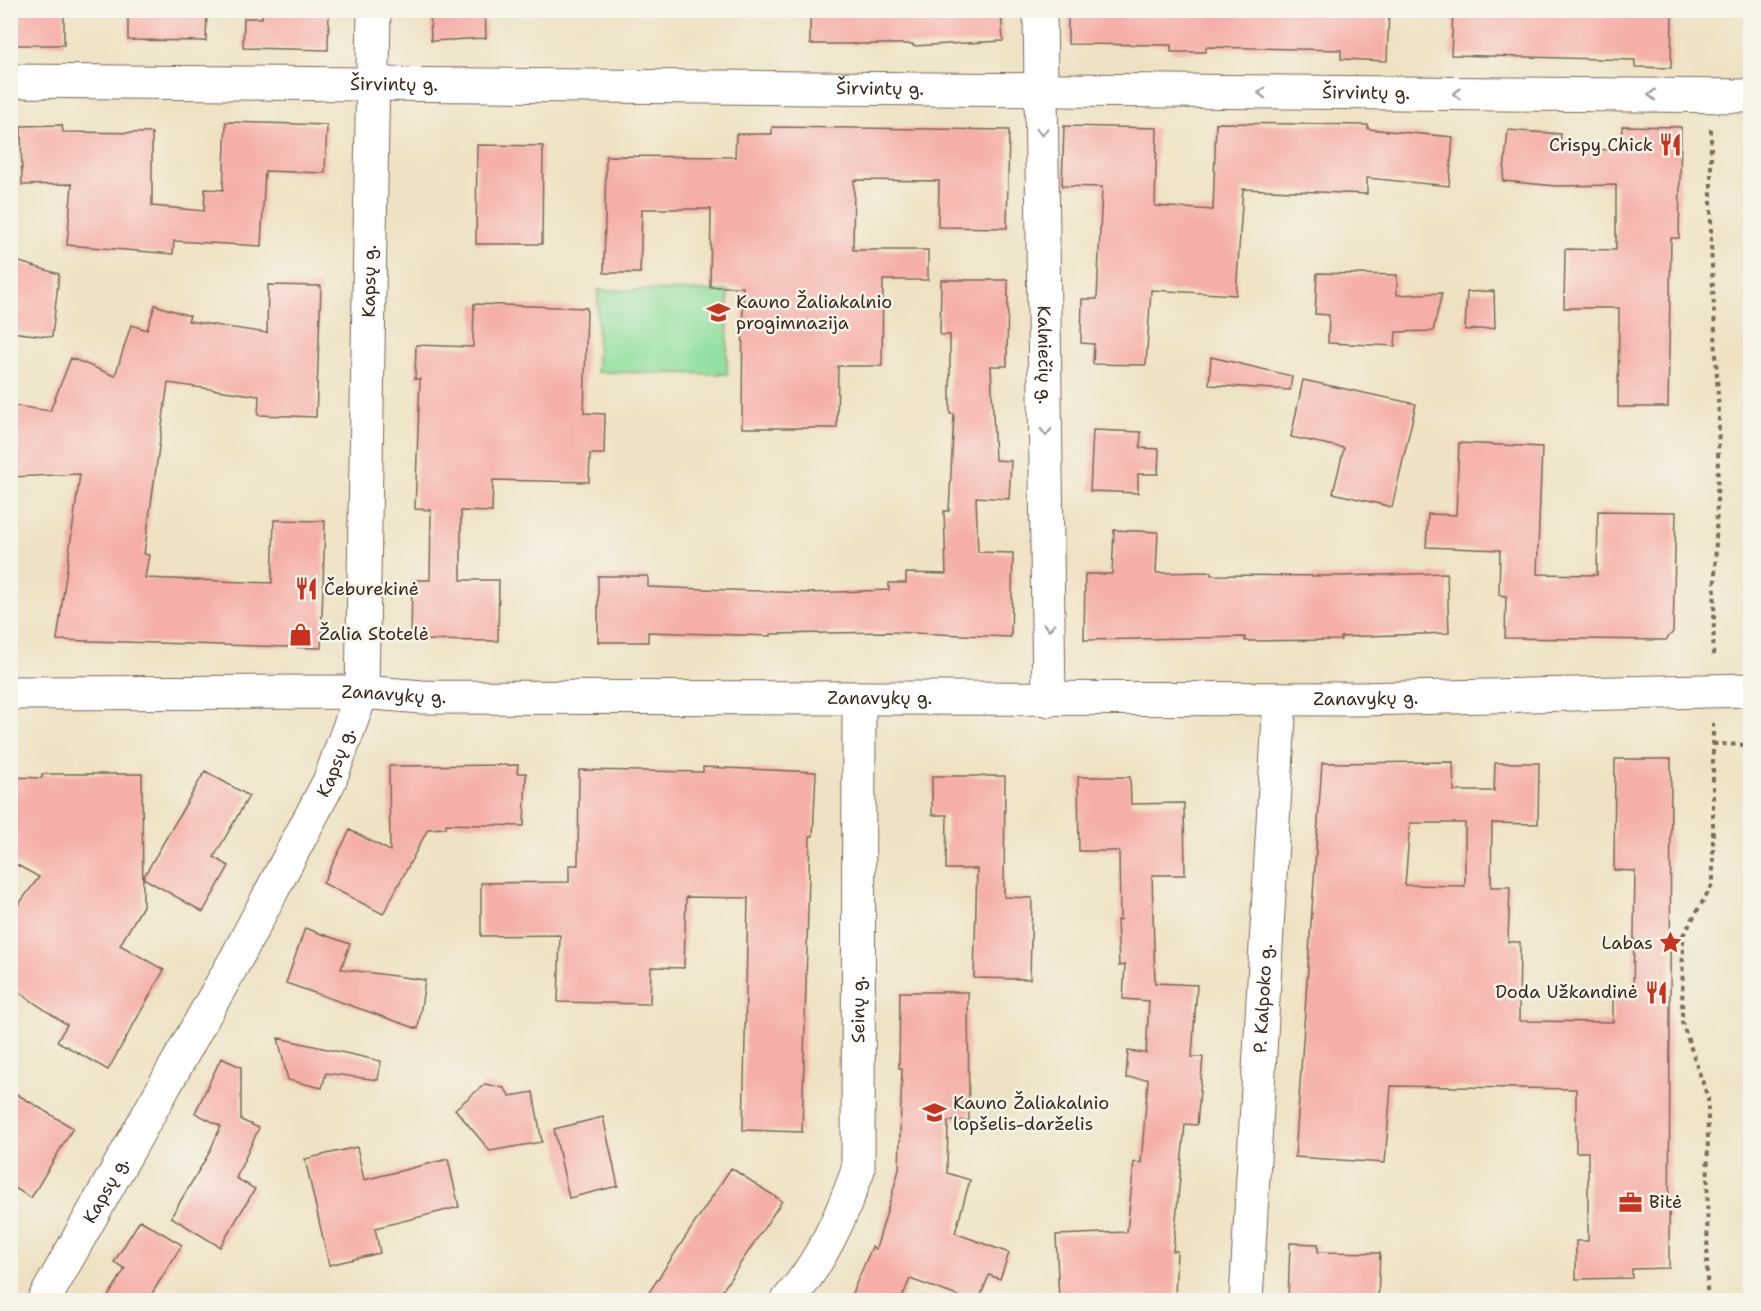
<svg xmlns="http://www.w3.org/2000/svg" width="1761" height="1311" font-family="'Shantell Sans',sans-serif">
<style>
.green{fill:#8edf9f;stroke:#64845e;stroke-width:1.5}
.building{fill:#f5afa8;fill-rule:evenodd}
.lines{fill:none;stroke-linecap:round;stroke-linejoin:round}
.minor-casing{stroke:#7a6a58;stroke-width:35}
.path{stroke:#7a6a58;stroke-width:4;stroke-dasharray:4.5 4.5;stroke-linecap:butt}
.minor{stroke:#fff;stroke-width:33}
.oneway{stroke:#a79f9a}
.labels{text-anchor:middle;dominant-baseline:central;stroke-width:5;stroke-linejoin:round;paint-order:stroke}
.street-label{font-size:18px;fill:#3b2a1e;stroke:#f7f3e8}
.poi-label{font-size:18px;fill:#3b2a1e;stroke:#f7f3e8;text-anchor:start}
</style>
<rect width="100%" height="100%" fill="#f7f3e8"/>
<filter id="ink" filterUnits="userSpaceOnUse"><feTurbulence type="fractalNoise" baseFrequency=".0167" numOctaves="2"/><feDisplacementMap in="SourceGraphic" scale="12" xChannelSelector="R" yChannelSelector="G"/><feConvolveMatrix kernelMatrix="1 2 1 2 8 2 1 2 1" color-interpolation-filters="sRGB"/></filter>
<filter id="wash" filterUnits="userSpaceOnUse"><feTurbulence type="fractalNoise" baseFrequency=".008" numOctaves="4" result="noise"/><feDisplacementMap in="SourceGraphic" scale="24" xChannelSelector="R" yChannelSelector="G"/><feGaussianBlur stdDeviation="1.35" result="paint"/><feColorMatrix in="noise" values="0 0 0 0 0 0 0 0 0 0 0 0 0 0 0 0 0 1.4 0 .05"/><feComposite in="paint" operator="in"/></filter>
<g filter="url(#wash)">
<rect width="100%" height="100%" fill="#eee2c3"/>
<!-- green -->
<path class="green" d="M598 290 728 291 727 374 597 372Z"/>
<g id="blocks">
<!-- building -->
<path class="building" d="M10 10H64V45H10Z
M128 10H207L206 41 128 40Z
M262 10H329L328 50 243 48 244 18H262Z
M430 10H485L486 38 431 41Z
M810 10H1001L1003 41 913 46V44H810Z
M1068 10H1389L1387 61 1341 59V50L1206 47V52H1171V45L1068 44Z
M1453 10H1672L1671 68 1635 67V60L1451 55Z
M226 122 327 125 325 173 265 171 261 246 174 241 173 254 67 245 72 184 22 185 21 126 62 125 63 132 152 133V206L204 211 205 189 223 190Z
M1216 123 1368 125V129L1453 137 1449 186 1367 178V194L1243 189 1236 295 1151 290 1146 365 1093 364 1094 344 1081 343 1082 299H1097L1102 187 1062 186 1064 126 1157 128 1155 206 1213 210Z
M1622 126 1681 127 1679 238H1671L1668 407H1618L1619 308H1564L1565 249 1616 250V185L1556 186 1503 181 1508 130 1561 134 1560 149 1622 150Z
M772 127 1009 130 1007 228 938 227 939 181 854 180 853 250H928V280H883L882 366H838L837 428H742L743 287H710L711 209H642L640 273H604L606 156 735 157 736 134H772Z
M477 145 543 146 542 244H476Z
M10 259 59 274 52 337 11 332 14 311H10Z
M1317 273 1397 275V295L1442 293 1433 331 1396 332 1395 346 1328 343 1329 315 1315 314Z
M941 280H1008L1007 366H991L995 460 1011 461 1009 499 976 497 978 552 1013 553 1011 637 888 632 771 634V636L648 632V642H598V576H648V587L809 593 889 590V583H906V573L946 574 944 511H949L954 414H950V335H940Z
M268 285 321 286 316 417 258 415 259 396 168 383 144 554 149 555 145 578 272 583 274 520 325 521 321 648 57 640 80 474 10 477V405L50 411 71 358 115 376 131 325 147 330 155 305 190 316 188 321 267 333Z
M1494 291 1495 328 1465 330 1467 292Z
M474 304 587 308 584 413 605 414 604 454H590L589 482 493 480 492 512 461 511V580H499L498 641 411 640 412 580H430L431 510 415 509 420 379H415L416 345 473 347Z
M1211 357 1292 376 1290 390 1209 385Z
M1303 380 1416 404 1392 507 1333 493 1344 448 1291 437Z
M1093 430 1141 432 1140 448 1159 449 1158 474H1138V493L1090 491Z
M1459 443 1542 447 1537 574 1597 575 1598 511 1676 512 1673 632 1666 640 1505 638 1506 596 1499 595 1500 550 1426 547 1428 514 1456 515Z
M1114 530 1158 532 1156 573 1211 572V575L1341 576 1447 573 1449 633 1341 637V640L1245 641V637L1084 640 1085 574H1112Z
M1615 759H1671L1669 1268 1632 1269V1278L1576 1279V1241H1588V1152H1576V1089L1391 1086 1385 1163 1295 1157 1322 763 1453 762 1454 791H1494L1495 763H1539L1538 824 1492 823 1491 887H1510L1508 942H1520L1519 1021 1613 1022V994H1633L1635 871 1614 870ZM1410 823H1465V886L1405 885Z
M518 765 517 773H526L524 826 446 824V828L428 829 383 914 323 883 350 830 390 851 389 766Z
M703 767 816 772 813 836H810L802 1132 743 1130 748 898 686 897 684 968 651 967 650 1004 558 1002 560 935 481 936V883L569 882V865H578L579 770 703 772Z
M205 771 249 796 214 857 229 866 203 912 143 878Z
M42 774H142L143 906 120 945 164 970 108 1070 57 1041 67 1025 10 986V916L39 877 10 861V777L42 778Z
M932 776H1005L1004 897 1032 898 1030 979 974 978 977 869H946L947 815H932Z
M1078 777H1130L1131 804 1184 803 1185 875H1152L1155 983 1197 985 1192 1057H1203L1197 1125 1185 1124 1173 1251H1177L1175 1298 1086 1295V1300H1059L1056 1235 1127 1232 1134 1162 1141 1163 1148 1079 1126 1078 1128 1051 1146 1053 1149 1001 1123 999 1125 965 1119 966 1117 920H1120L1119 851H1079Z
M305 928 350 944 341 969 425 980 418 1029 286 983Z
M900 992H968L969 1121H948L947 1173 970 1180 955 1233 1009 1253 1000 1279 989 1275 979 1300H969L910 1279 901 1300H849L872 1247 876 1249 899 1170 902 1068H899Z
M278 1038 381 1061 378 1080 326 1073 322 1088 288 1080Z
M221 1058 241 1067V1120L259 1128 236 1178 255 1189 220 1247 171 1217 208 1155 221 1126 195 1113Z
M485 1084 504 1088 510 1096 533 1092 542 1142 490 1151 455 1109Z
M10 1090 73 1128 31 1198 10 1185Z
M603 1117 618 1186 569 1198 554 1129Z
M357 1147 364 1180 448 1159 459 1207 375 1228 380 1253 329 1265 305 1159Z
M731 1168 782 1201 716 1300H644Z
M140 1220 182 1245 148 1300H106L125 1269 114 1262Z
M1290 1243 1318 1244V1252L1380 1253 1378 1300H1288Z"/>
</g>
</g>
<g filter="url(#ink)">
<use href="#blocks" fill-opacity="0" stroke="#7a6a58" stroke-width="1.5"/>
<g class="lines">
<defs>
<g id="minor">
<path id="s1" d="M1040 10 1049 700"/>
<path id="s2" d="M10 81 1750 96"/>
<path id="s3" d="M10 693 362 692 422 697 1359 699 1750 690"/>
<path id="s4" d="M44 1300 237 957 329 782 362 692 374 10"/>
<path id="s5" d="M788 1300C821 1262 841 1218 858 1170L859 699"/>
<path id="s6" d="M1246 1300 1280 699"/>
</g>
</defs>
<!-- minor casing -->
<use href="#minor" class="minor-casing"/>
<!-- path -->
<path class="path" d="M1711 129V245L1719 419 1713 658
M1713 744 1750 745
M1707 1300 1708 1098 1682 1022 1683 935 1713 884V723"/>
<!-- minor -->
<use href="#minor" class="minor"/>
</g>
<!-- one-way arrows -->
<defs><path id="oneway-chevron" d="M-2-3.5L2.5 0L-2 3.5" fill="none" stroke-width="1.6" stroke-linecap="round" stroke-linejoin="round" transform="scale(1.5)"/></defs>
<g class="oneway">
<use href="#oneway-chevron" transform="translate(1262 93) rotate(-180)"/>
<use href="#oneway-chevron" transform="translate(1457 94) rotate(-180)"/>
<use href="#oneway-chevron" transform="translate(1652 95) rotate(-180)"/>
<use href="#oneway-chevron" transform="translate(1042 132) rotate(89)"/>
<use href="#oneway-chevron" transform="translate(1046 432) rotate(89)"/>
<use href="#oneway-chevron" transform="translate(1049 627) rotate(89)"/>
</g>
</g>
<!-- icons -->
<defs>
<symbol id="restaurant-bare" viewBox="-9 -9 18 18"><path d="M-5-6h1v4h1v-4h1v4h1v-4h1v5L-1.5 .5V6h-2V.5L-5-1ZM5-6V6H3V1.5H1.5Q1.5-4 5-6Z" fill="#c8321e" stroke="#f7f3e8" stroke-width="2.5" paint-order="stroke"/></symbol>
<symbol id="school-bare" viewBox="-9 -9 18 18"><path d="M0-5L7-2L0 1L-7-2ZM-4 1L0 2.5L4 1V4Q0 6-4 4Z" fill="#c8321e" stroke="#f7f3e8" stroke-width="2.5" paint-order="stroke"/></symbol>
<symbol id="shop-bare" viewBox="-9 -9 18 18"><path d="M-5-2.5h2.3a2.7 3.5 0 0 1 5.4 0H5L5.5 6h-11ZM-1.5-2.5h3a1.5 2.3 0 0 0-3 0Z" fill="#c8321e" stroke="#f7f3e8" stroke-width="2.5" paint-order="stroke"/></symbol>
<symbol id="sight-bare" viewBox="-9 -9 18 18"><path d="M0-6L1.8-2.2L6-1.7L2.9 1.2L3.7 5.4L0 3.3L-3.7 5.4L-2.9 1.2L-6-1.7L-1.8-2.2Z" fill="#c8321e" stroke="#f7f3e8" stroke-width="2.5" paint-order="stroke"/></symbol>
<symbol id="office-bare" viewBox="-9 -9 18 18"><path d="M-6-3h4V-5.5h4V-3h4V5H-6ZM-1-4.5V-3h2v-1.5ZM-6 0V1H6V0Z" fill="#c8321e" stroke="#f7f3e8" stroke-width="2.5" paint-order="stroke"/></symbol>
</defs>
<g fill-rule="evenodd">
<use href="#restaurant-bare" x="1654" y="128" width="33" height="33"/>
<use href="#school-bare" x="702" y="296" width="33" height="33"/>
<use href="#restaurant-bare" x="290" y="572" width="33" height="33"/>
<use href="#shop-bare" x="284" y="618" width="33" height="33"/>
<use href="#sight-bare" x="1654" y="926" width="33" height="33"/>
<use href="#restaurant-bare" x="1640" y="976" width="33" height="33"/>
<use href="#school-bare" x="918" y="1096" width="33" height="33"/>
<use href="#office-bare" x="1614" y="1186" width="33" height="33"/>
</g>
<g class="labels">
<!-- street labels -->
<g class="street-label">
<text stroke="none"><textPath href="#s2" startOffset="384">Širvintų g.</textPath></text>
<text stroke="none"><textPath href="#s2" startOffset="870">Širvintų g.</textPath></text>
<text stroke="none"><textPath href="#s2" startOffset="1356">Širvintų g.</textPath></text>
<text stroke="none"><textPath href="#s4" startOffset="1098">Kapsų g.</textPath></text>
<text stroke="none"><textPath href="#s1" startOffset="345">Kalniečių g.</textPath></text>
<text stroke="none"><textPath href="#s3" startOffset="384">Zanavykų g.</textPath></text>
<text stroke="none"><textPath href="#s3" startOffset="1356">Zanavykų g.</textPath></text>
<text stroke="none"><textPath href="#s3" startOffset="870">Zanavykų g.</textPath></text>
<text stroke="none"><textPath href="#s4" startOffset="612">Kapsų g.</textPath></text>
<text stroke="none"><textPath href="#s6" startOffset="302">P. Kalpoko g.</textPath></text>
<text stroke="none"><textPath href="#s5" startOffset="309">Seinų g.</textPath></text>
<text stroke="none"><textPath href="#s4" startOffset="126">Kapsų g.</textPath></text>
</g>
<!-- poi labels -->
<g class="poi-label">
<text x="1653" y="145" text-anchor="end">Crispy Chick</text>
<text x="736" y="302">Kauno Žaliakalnio<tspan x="736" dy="21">progimnazija</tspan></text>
<text x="324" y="589">Čeburekinė</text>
<text x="319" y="634">Žalia Stotelė</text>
<text x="1653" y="943" text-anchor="end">Labas</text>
<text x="1638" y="992" text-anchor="end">Doda Užkandinė</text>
<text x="953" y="1103">Kauno Žaliakalnio<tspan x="953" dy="21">lopšelis-darželis</tspan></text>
<text x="1649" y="1202">Bitė</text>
</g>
</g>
<!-- margin -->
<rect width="1761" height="1311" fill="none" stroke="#f7f3e8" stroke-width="36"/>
</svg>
